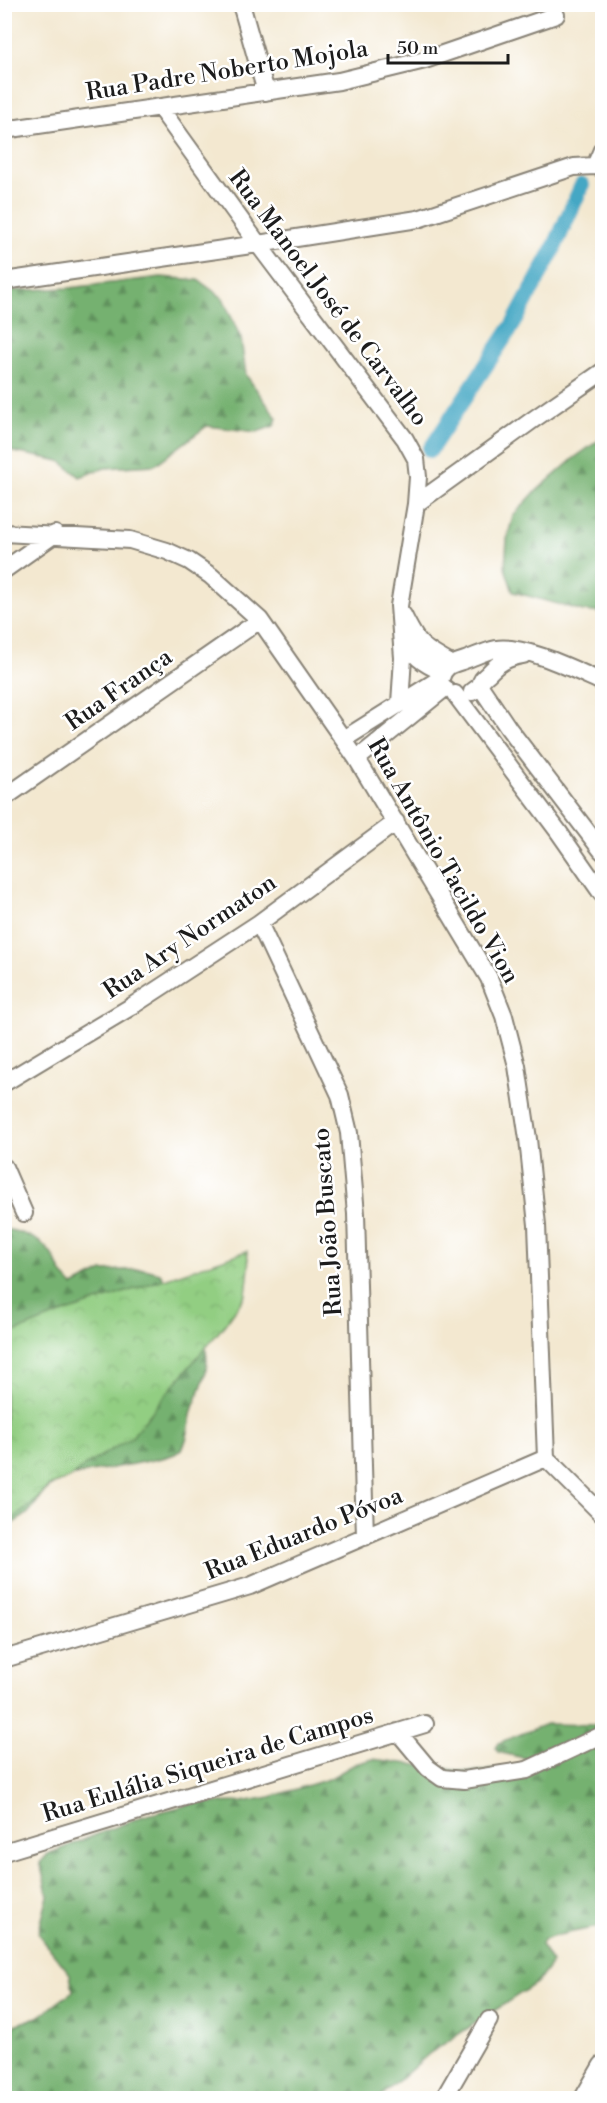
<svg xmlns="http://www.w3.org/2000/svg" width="607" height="2103" font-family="'Libre Bodoni',serif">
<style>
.forest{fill:url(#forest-firs);stroke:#486646;stroke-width:1.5}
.park{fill:url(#park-crowns);stroke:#57754f;stroke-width:1.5}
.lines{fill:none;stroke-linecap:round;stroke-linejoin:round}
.canal{stroke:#45a7c4;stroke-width:16}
.minor-casing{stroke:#888276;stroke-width:20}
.minor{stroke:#fff;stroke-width:16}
.labels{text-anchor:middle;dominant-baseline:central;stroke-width:5;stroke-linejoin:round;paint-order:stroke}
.street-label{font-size:24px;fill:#1c1c1c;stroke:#fff}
</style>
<defs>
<pattern id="forest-firs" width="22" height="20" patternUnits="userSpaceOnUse" patternTransform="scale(1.5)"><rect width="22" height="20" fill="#75b170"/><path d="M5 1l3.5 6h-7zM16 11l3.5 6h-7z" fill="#5f8f5b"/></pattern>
<pattern id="park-crowns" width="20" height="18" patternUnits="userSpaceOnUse" patternTransform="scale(1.5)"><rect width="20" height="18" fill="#92ce82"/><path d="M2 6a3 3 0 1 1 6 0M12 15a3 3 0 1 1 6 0" fill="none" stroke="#7db070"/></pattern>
</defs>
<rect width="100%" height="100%" fill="#fff"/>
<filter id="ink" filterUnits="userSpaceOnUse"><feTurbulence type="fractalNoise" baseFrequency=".0167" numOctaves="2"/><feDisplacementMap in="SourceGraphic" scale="12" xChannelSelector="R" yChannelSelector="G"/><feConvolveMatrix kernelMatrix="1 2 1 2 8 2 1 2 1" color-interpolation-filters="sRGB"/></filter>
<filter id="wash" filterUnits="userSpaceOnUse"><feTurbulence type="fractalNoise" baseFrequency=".008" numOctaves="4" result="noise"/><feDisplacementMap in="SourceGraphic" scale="24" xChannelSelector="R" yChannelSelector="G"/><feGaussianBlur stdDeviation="1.35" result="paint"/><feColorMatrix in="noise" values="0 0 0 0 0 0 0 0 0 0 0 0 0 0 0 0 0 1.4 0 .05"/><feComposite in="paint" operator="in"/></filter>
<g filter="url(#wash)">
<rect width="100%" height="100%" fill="#f3e8d0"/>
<!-- forest -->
<path class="forest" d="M161 277 198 280 223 298 241 339 246 375 277 418 274 426 257 432 207 426 155 465 105 468 80 477 60 461 14 452 5 447V291L69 288Z
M602 438V613L583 611 513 592 505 568 507 539 513 516 534 493 574 458Z
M5 1229C23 1232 44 1240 54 1258 60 1269 63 1277 73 1286L103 1271 145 1269 160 1273 203 1339C212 1365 204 1381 194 1405 188 1419 191 1434 182 1449 174 1462 82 1469 59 1481 42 1490 40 1500 28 1513 22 1519 12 1523 5 1528Z
M546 1724 602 1725V1926C581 1931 564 1932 543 1940L541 1945 552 1963 538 1982 430 2053 379 2098H5L4 2029 40 2016 73 1991 70 1974 38 1934 48 1896 40 1863 48 1854 143 1816 196 1803 242 1802 270 1797 329 1779 355 1764 373 1759 470 1772 520 1766 528 1759 498 1752 495 1748 498 1743Z"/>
<!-- park -->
<path class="park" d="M247 1251 249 1267 246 1295 223 1327 167 1393 131 1438 86 1465 70 1478 49 1486 32 1504 5 1524V1336L55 1316Z"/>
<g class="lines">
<!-- canal -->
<path class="canal" d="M430 450 514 323 553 250 582 185"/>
</g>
</g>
<g filter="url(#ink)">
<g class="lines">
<defs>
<path id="minor" d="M241 4 266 92
M160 108 258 244 405 439 416 459 418 477 416 504 399 606 403 658 400 703
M4 130 339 81 425 60 556 15
M595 166 602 150
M4 281 258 244 418 219 574 167 595 166 602 168
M416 504 534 419 602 372
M4 533 130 540 167 551 189 561 211 576 260 620 357 759 489 978 504 1016 517 1066 528 1139 537 1225 546 1458 602 1514
M4 570 55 534
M403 615C418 646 421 647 451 664
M402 637C414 656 421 663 443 672
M480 686 509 729 602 851
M472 692 480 686C481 680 483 678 488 674 499 662 507 658 523 655
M455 694 558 831 602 894
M344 739 441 678C445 664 454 664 465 660 476 656 486 651 496 649 523 644 577 671 602 682
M357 759 445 688
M4 798 260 620
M259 923 340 1095 349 1133 356 1214 365 1537
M4 1083 129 1008 259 923 396 822
M4 1167 24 1213
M4 1659 250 1586 546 1458
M398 1732 428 1768 442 1778 464 1780 527 1770 602 1735
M4 1852 425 1724
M444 2098 489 2020
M583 2098 602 2065"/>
</defs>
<!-- minor casing -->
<use href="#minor" class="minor-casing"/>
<!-- minor -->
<use href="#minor" class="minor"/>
</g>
</g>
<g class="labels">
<!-- street labels -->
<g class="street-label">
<text transform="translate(227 71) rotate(-9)">Rua Padre Noberto Mojola</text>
<text transform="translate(328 298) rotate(53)">Rua Manoel José de Carvalho</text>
<text transform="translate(119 690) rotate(-35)">Rua França</text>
<text transform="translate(443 861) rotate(60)">Rua Antônio Tacildo Vion</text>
<text transform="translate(190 937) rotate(-34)">Rua Ary Normaton</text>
<text transform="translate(328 1222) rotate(-94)">Rua João Buscato</text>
<text transform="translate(304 1534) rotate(-22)">Rua Eduardo Póvoa</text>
<text transform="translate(208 1765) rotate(-17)">Rua Eulália Siqueira de Campos</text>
</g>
</g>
<!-- margin -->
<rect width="607" height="2103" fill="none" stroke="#fff" stroke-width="24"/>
<!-- scale -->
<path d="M388 54v9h120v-9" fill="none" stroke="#1c1c1c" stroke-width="3"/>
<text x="397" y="54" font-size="18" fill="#1c1c1c" stroke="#ffffff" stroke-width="4.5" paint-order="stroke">50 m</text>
</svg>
